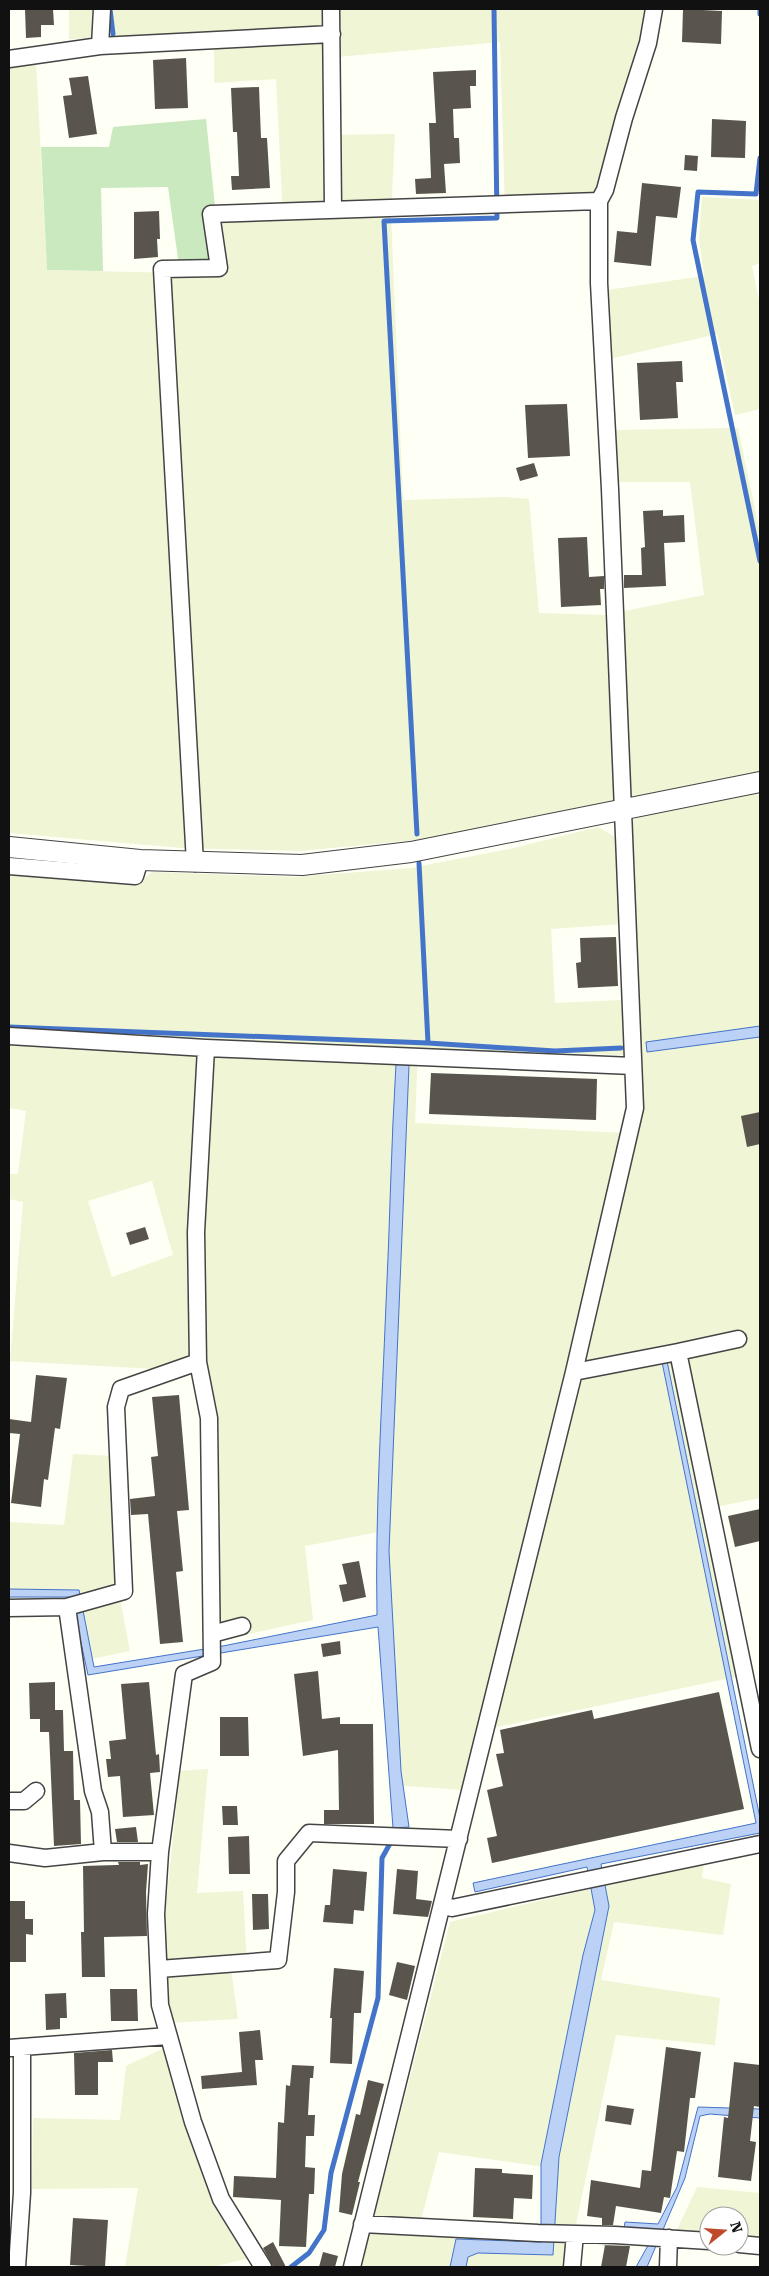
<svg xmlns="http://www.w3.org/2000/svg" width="769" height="2276" font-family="'Roboto Serif',serif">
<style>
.farmland{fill:#eff5d5;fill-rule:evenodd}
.green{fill:#cae9be}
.water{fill:#bbd1f5;stroke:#4473ca}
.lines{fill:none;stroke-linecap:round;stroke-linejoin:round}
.stream{stroke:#4473ca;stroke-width:5}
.building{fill:#59554d}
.minor-casing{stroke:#444;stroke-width:19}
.tertiary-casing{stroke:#444;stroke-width:22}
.minor{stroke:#fff;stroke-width:16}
.tertiary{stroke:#fff;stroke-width:20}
</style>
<rect width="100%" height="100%" fill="#fefff5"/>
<!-- farmland -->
<path class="farmland" d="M69 9H647L641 45 590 207 505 211 500 42 327 58 329 135 395 134 391 215 403 500 505 497 529 499 539 613 605 615 704 595 690 482H618L616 430 738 428 760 533V773L508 826 407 841 299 851 182 848 9 833V67L36 62 47 270 222 274 215 219 283 217 276 79 214 83V31L69 39Z
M702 197 760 200V197V263L752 266 760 305V409L735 415 717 334 596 362 593 292 704 276 699 239Z
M760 789V1498L716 1507 685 1356 588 1364 584 1358 643 1113 630 827 635 818 643 814Z
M598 827 615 837 621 924 551 929 555 1003 622 1000 623 1055 418 1049 415 1123 626 1133 464 1790 393 1785 379 1532 305 1546 313 1620 221 1640 214 1413 204 1359 155 1369 10 1361 23 1202 9 1199V1174H18L26 1111 9 1108V872L138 884 152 872 294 877 411 868 514 848ZM152 1181 173 1255 112 1277 88 1201Z
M673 1358 740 1676 492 1728 578 1377Z
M73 1454 113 1456 116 1578 130 1651 86 1660 74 1601 9 1602V1522L64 1525Z
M208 1769 197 1893 243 1891 247 1968 231 1970 238 2019 169 2023 165 1914 180 1771Z
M704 1862 702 1878 731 1884 723 1935 614 1922 601 1980 720 1998 715 2045 616 2035 576 2224H550L552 2168 439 2152 418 2231 569 2240 566 2267H361L450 1922Z
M164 2048 250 2258 212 2267H125L138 2188 32 2189 33 2118 120 2120 126 2066Z
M697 2187 760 2193V2242L739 2240V2216H709V2236L676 2232Z"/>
<!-- green -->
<path class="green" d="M206 119 222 274 180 273 168 187 101 188 103 271 47 270 41 147H109L113 127Z"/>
<!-- water -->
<path class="water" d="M760 1026V1037L647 1052 646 1042Z
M396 1064 409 1065 389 1551 401 1771 409 1827 393 1828 378 1627 88 1675 71 1597H9V1589L79 1590 94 1667 223 1646 377 1615C375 1511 382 1407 386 1304 390 1224 391 1144 396 1064Z
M667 1361 760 1818V1833L601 1864 609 1906 559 2157 553 2255 478 2253 468 2257 466 2267H450L456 2239 541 2242V2164L583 1955 595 1910 587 1867 475 1892 473 1883 756 1823 662 1362Z
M698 2107 760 2109V2118L710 2114 700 2116 685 2178 647 2267H636L656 2231 624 2229 625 2222 658 2224 677 2187Z"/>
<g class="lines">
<!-- stream -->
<path class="stream" d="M110 9 113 34
M760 10V14
M760 158 756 194 698 192 693 240 760 561
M417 834 384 221 497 218 494 9
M419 863 428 1043
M9 1027 428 1043 555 1051 621 1048
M291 2267 309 2253 324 2230 331 2173 378 1998 382 1858 392 1840"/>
</g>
<!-- building -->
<path class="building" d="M25 9H53L54 25H41V37L26 38Z
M683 9 722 11 721 44 682 42Z
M186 58 188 108 155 109 153 60Z
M476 70V86H470L471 108 453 109 454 138H459L460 163 444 164 446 193 416 194 415 179 431 178 429 123H436L433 72Z
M88 76 97 134 69 138 63 96 72 95 69 78Z
M259 87 261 138H267L270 188 232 190 231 176H239L237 132H233L231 88Z
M712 119 746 121 745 158 711 157Z
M685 155 698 156 697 171 684 170Z
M642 183 681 187 677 218 656 216 651 266 614 262 617 231 637 233Z
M159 211 160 239H157L158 257 134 259V212Z
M682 361 683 382H676L678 418 640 420 637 363Z
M567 404 570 456 528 458 525 405Z
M534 463 538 476 520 481 516 468Z
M663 510V516L684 515 685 542 664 543 666 586 624 588V575H642L641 548 645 547 643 511Z
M587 537 589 577 604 576V589H600L601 605 561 607 558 538Z
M616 937 618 986 578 988 576 963 581 962 580 938Z
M431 1073 597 1079 596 1120 429 1114Z
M760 1112V1144L747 1147 741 1116Z
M145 1227 149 1239 130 1245 126 1233Z
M36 1375 67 1378 60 1429 55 1428 48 1480 44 1479 41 1507 11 1503 20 1434 9 1433V1419L31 1422Z
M179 1395 189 1510 177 1511 183 1571 176 1572 183 1642 160 1644 148 1514 131 1515 130 1499 155 1496 151 1457 158 1456 152 1397Z
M760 1509V1541L735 1547 728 1516Z
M359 1561 366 1597 343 1602 339 1585 347 1584 342 1564Z
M340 1641 341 1654 323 1657 321 1644Z
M318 1671 322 1719 340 1717V1724H373L374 1824H324V1810H339L338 1750 303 1756 294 1674Z
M55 1682V1710H63L64 1751H73L74 1800H80L81 1844 54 1846 49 1732H40V1719H30L29 1683Z
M149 1682 156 1755 159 1754 160 1772 150 1773 154 1815 123 1817 120 1776 108 1777 106 1759H111L109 1741 126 1739 121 1684Z
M719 1692 744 1809 492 1863 487 1838 497 1836 487 1790 503 1786 496 1754 504 1753 500 1730 592 1710 594 1719Z
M220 1717H248L249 1756H220Z
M222 1806H237L238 1825H223Z
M136 1827 138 1842H117L115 1829Z
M249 1836 250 1874H229L228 1837Z
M118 1862H140V1865L148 1864 146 1892 147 1936 104 1937 105 1977H82L81 1932H84L83 1866 116 1865H119Z
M333 1869 367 1872 364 1911 354 1910 353 1924 323 1922 325 1905H330Z
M397 1869 418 1871 416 1899 432 1901 428 1917 393 1914Z
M252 1894H268L269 1929 253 1930Z
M9 1901H25V1919H33V1935L26 1934V1962H9Z
M397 1962 415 1966 407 2000 389 1995Z
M334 1968 364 1971 361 2013H354L352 2064 330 2063 332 2018H330Z
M110 1989H137L138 2021H111Z
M66 1993 67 2018H60V2029L46 2030 45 1994Z
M260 2030 263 2060H255L257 2085 202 2089 201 2076 242 2072 239 2032Z
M666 2047 701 2052 695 2098H690L684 2152 677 2151 670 2198 664 2197 661 2213 616 2206 613 2225H602V2218L587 2216 591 2180 640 2188 642 2170 651 2171Z
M112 2050 113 2062H98V2095H75L74 2053Z
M734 2062 760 2065V2107L754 2106 750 2141 756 2142 751 2181 718 2177 724 2117 728 2118Z
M292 2065 314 2066 313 2078H310L308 2115H315L314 2136H306L305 2167 315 2168 314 2194H309L306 2247 279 2246 281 2200 233 2197 234 2176 276 2178 278 2122 284 2123 286 2085 290 2086Z
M368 2080 384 2084 358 2182H360L352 2215 339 2212 342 2174 356 2114 360 2115Z
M607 2105 634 2109 631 2125 605 2121Z
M475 2168 502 2169V2173L533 2175 532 2199 514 2198 513 2219 473 2217Z
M73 2218 108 2220 105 2267 70 2265Z
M273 2242 286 2267H273L263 2248Z
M602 2245 630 2246 626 2267H601L605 2245Z
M323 2252 338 2256 335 2267H319Z"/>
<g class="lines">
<defs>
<path id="minor" d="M331 9 333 209
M100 46 102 9
M9 59 100 46 332 34
M195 863 162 269 219 268 211 214 599 201
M9 866 135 876 140 860
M9 1036 206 1048 633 1066
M206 1048 196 1232 198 1362 209 1418 212 1662 184 1674 160 1852 156 1914 160 2005 193 2122 221 2199 263 2267
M678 1352 738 1339
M574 1372 678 1352 760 1749
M67 1607 93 1791 100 1812 103 1852
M9 1608 67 1607 124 1591 116 1407 121 1389 198 1362
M212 1634 242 1626
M9 1801H24L36 1791
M9 1853 45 1858 103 1852H160
M442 1905 452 1908 760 1844
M159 1969 278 1960 286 1892V1861L309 1833 459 1839
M9 2048 168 2036
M362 2224 538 2233 615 2235 709 2241
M739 2244 760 2246
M17 2267 22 2193V2048
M352 2267 574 1372 635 1108 610 489 599 283V201L605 190 624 118 648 43 654 9
M572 2267 575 2234
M668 2267 669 2238"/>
<path id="tertiary" d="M9 847 140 860 302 865 411 852 760 782"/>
</defs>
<!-- minor casing -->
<use href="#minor" class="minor-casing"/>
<!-- tertiary casing -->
<use href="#tertiary" class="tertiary-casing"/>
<!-- minor -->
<use href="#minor" class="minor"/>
<!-- tertiary -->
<use href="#tertiary" class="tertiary"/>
</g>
<!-- border -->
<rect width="769" height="2276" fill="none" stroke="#111111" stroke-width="20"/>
<!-- north arrow -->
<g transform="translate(724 2231) rotate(73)"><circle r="24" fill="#ffffff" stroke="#a0a0a0"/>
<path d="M0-4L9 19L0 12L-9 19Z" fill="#be492b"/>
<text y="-8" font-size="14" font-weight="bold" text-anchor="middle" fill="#111111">N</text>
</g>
</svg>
